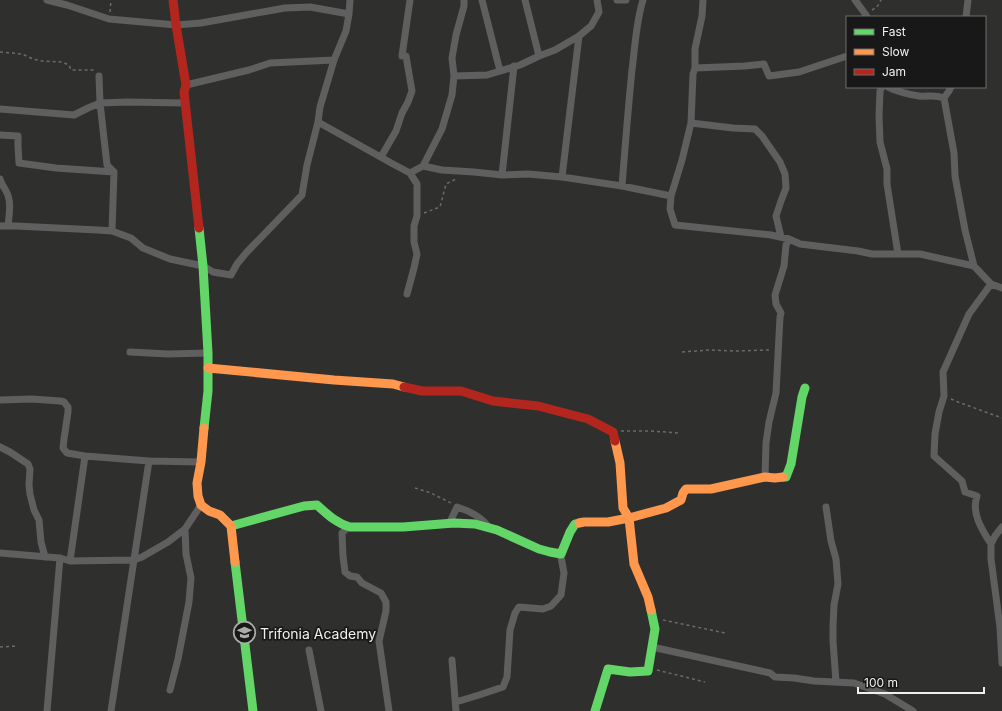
<svg xmlns="http://www.w3.org/2000/svg" width="1002" height="711" font-family="Inter,sans-serif">
<style>
.lines{fill:none;stroke-linecap:round;stroke-linejoin:round}
.path{stroke:#6a6b6a;stroke-width:1.5;stroke-dasharray:3 3;stroke-linecap:butt}
.street{stroke:#5e5f5e;stroke-width:7}
.fast{stroke:#63d668;stroke-width:9}
.slow{stroke:#ff974d;stroke-width:9}
.jam{stroke:#b3261e;stroke-width:9}
.labels{text-anchor:middle;dominant-baseline:central;stroke-width:3.5;stroke-linejoin:round;paint-order:stroke}
.poi-label{font-size:14px;fill:#eff1ef;stroke:#171817;text-anchor:start}
</style>
<rect width="100%" height="100%" fill="#2f302e"/>
<g class="lines">
<!-- path -->
<path class="path" d="M872 10 877 7 881 0
M110 12 111 0
M0 52 22 54 33 59 42 61 62 62 69 65 71 70H95
M424 213 440 207 446 184 456 179
M682 352 710 350 735 351 770 350
M951 399 958 402 1002 418
M621 431H651L679 433
M415 488 431 493 451 503
M663 620 725 633
M0 647 18 646
M657 670 705 682"/>
<!-- street -->
<path class="street" d="M47 0 67 5 109 19 176 25 201 23 285 8 310 7 349 14
M482 0 500 71
M525 0 539 56
M617 0H626
M703 0 702 16 695 49V68L693 74 691 123 682 160 671 196 670 209 675 225 771 235 789 239 800 244 858 251 872 254H920L974 266
M855 0 866 15 867 17
M966 17 968 0
M695 68 745 66 764 64 769 76 799 72 847 56
M99 76 100 103 107 165 114 172 112 231
M454 76 487 75 520 65 539 56 555 50 579 36 591 26 599 12 597 0
M186 85 249 70 270 63 334 60
M882 87 880 91 879 116 880 142 887 169V184L898 254
M888 87C896 91 910 95 919 96 929 97 933 94 944 98
M951 87 949 91 944 98 954 153 955 176 965 230 974 266 991 284 1002 288
M0 109 74 115 88 108 100 103 127 102 185 103
M318 122 393 164 410 173 417 184V216L414 226V242L417 254 414 268 407 294
M691 123 733 128 755 129 762 136 780 162 785 174 786 188 781 201 776 216 781 237
M0 135 18 136V146L19 163 56 168 114 172
M381 157 396 131 402 113 408 102 412 91 406 56H402L410 0
M423 166 442 170 474 172 502 175 528 174 562 177 622 186 671 196
M410 173 423 166 442 129 452 95 454 76 452 58 456 35 464 6V0
M502 175 514 66
M562 177 579 36
M0 179C1 184 4 187 6 191 12 201 9 215 8 226
M622 186C625 148 628 109 632 70 635 47 636 22 643 0
M0 226H16L98 230 112 231 131 238 143 248 170 259 203 266 213 272 231 275 237 264 246 253 302 195 307 165 318 122 320 107 334 60 346 31 349 14 350 0
M991 284 969 314 943 372 944 396 939 412 935 434 934 456 962 481 965 492 977 496C971 513 982 530 991 544
M130 352 168 354 208 353
M0 400 32 399 60 401 64 402 68 407V412L64 439 63 448 67 453 85 456 149 461 201 462
M0 447 10 452 28 464 30 469 29 485 30 494 34 510 39 520 41 542 45 557
M765 477 766 443 769 422 776 393 780 317 781 313 776 304 775 295 784 266 786 245 789 239
M826 507 831 541 836 559 838 584 834 605 833 626V641L836 682
M449 524 457 507C470 511 480 516 488 526
M348 527 342 533 343 556 345 572 350 576 357 577 362 583 381 593 386 602V611L379 641 389 711
M1002 527 995 536 991 544V559L1000 627 1002 663
M0 553 60 558 70 561 134 560 142 557 168 542 185 529 201 505
M70 561 85 456
M652 647 770 673 775 677 794 678 814 681 854 683 885 694 913 711
M309 650 321 711
M452 660 456 711
M170 690 178 659 189 602 191 578 186 554 185 529
M456 702 479 695 503 687 507 677 510 630 515 613 519 607 543 609 551 606 561 595 564 573 561 557V554
M47 711 60 558
M111 711 149 461"/>
<!-- fast -->
<path class="fast" d="M199 228 203 266 208 353V391L204 428
M783 477H786L791 464 802 397 805 388
M231 526 304 506 317 505C327 514 336 523 350 527H403L454 523 475 524 497 530 539 549 550 552 561 554 570 532 575 524 579 523
M235 562 253 711
M595 711 608 669 630 672 648 671 655 629 651 610"/>
<!-- slow -->
<path class="slow" d="M208 368 334 380 393 384 404 387
M204 428 201 462 197 483 198 496 201 505 209 511 220 515 231 526 235 562
M615 441 620 463 623 508 629 518 634 564 648 597 651 610
M579 523 584 522H608L629 518 666 508 681 500 683 493 686 489H711L765 477 775 478 783 477"/>
<!-- jam -->
<path class="jam" d="M173 0 176 25 186 85 184 92 199 228
M404 387 422 391H461L493 401 538 406 588 419 613 432 615 441"/>
</g>
<!-- icons -->
<defs>
<symbol id="school-ring" viewBox="-11 -11 22 22"><circle r="9.5" fill="#171817" stroke="#acadab" stroke-width="1.5"/><path d="M0-5L7-2L0 1L-7-2ZM-4 1L0 2.5L4 1V4Q0 6-4 4Z" fill="#acadab"/></symbol>
</defs>
<g fill-rule="evenodd">
<use href="#school-ring" x="232" y="620" width="25" height="25"/>
</g>
<g class="labels">
<!-- poi labels -->
<g class="poi-label">
<text x="260" y="633">Trifonia Academy</text>
</g>
</g>
<!-- legend -->
<rect x="846" y="16" width="140" height="72" fill="#171817" stroke="#6d6f6d"/>
<rect x="854" y="29" width="20" height="6" fill="#63d668" stroke="#6d6f6d"/>
<text x="882" y="36" font-size="12" fill="#eff1ef">Fast</text>
<rect x="854" y="49" width="20" height="6" fill="#ff974d" stroke="#6d6f6d"/>
<text x="882" y="56" font-size="12" fill="#eff1ef">Slow</text>
<rect x="854" y="69" width="20" height="6" fill="#b3261e" stroke="#6d6f6d"/>
<text x="882" y="76" font-size="12" fill="#eff1ef">Jam</text>
<!-- scale -->
<path d="M858 687v6h126v-6" fill="none" stroke="#eff1ef" stroke-width="2"/>
<text x="864" y="687" font-size="12" fill="#eff1ef" stroke="#171817" stroke-width="3" paint-order="stroke">100 m</text>
</svg>
